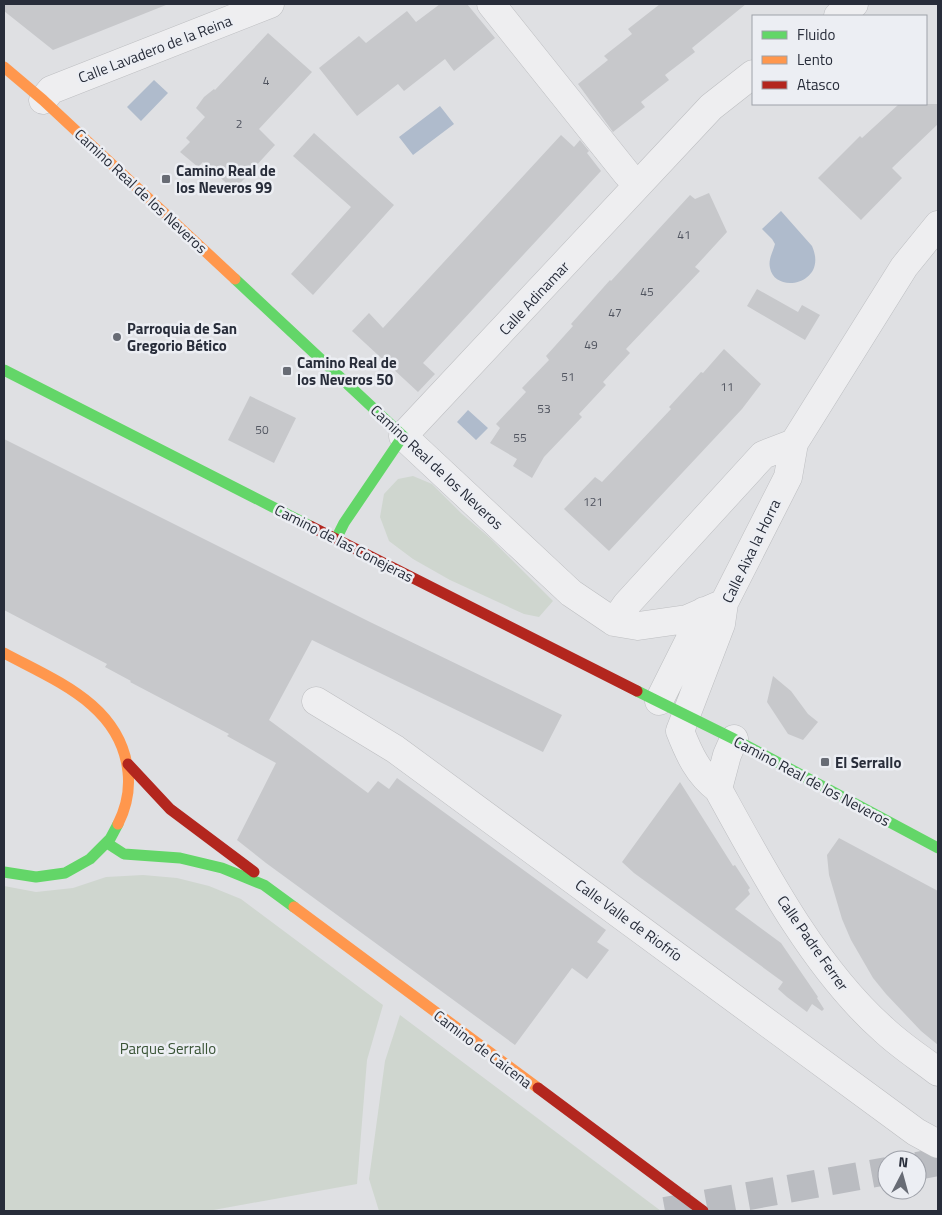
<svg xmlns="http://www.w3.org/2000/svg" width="942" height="1215" font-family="'Titillium Web',sans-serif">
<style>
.green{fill:#cfd6cf}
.water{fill:#afbbcc}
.building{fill:#c7c8cb}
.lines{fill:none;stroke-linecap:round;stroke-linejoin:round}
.highway-tunnel{stroke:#babcc1;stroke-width:28;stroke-dasharray:28 14;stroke-linecap:butt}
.street-casing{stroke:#bdbec1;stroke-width:29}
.street{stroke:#eeeef0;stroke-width:28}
.fast{stroke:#63d668;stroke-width:11}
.slow{stroke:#ff974d;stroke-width:11}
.jam{stroke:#b3261e;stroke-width:11}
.poi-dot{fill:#686c75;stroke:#eceef3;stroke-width:2}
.labels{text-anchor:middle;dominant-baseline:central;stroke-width:5;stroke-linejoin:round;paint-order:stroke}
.number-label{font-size:12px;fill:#50545f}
.street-label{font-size:15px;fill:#282d3a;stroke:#eceef3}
.poi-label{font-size:15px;font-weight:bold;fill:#282d3a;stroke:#eceef3;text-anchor:start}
.park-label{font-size:15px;fill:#3a5436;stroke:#eceef3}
</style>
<rect width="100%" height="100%" fill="#dfe0e3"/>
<!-- green -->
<path class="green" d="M413 476 432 484 462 514 490 538 553 601 539 617 524 614 450 580 413 559 389 541 380 517 384 494 398 479Z
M143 875 177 878 209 886 241 899 383 1005 367 1060 357 1184 208 1211H4V886L36 892 73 888 106 877Z
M400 1015 661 1211H379L369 1179 385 1061Z"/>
<!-- water -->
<path class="water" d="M154 80 168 93 141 121 127 107Z
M440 106 454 124 413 155 399 137Z
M781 211 812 246C829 284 775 295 770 268 768 259 773 252 775 244L772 239 762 229Z
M468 410 488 428 476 440 457 422Z"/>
<!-- building -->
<path class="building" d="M4 4H166V5L53 50 4 11Z
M440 4H467L495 38 454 71 445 59 404 91 398 84 357 116 319 68 359 36 366 43 407 11 416 22Z
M660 4H746L692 48 695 52 665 75 669 80 641 102 645 107 613 132 578 84 608 60 604 56 632 34 628 29Z
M268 33 312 72 259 129 275 145 234 190 203 162 198 167 180 152 190 142 186 138 205 117 196 108 204 97 214 89 215 90Z
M899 104H938V124L892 168 902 178 861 220 818 178 860 136 862 138Z
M314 133 394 205 313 295 291 274 351 207 293 156Z
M561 135 574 147 580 140 589 151 587 153 601 171 423 363 435 374 418 392 352 331 369 313 383 328Z
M709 193 727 232 695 267 700 271 626 349 630 353 603 382 606 385 579 414 582 417 544 457 532 478 513 466 517 459 490 443 500 428 496 424 526 392 522 388 549 360 546 356 573 326 571 324 610 280 611 281 690 195 695 199Z
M757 289 798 312 802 305 820 315 805 340 747 306Z
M724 349 761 384 742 409 609 551 564 509 595 477 602 482 671 409 669 407 701 372 703 373Z
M250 396 296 418 274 463 228 440Z
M4 439 370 622 562 715 543 752 312 640 269 720 368 793 378 781 389 789 397 778 606 930 597 942 609 950 587 979 572 968 515 1045 266 863 237 840 276 763 227 736 229 734 130 682 131 681 105 667 107 664 4 610Z
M773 676 791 691 808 714 818 722 803 740 788 734 767 702Z
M680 782 733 866 735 865 750 888 748 890 750 894 735 909 781 943 818 997 817 998 824 1009 822 1011 812 1004 807 1012 787 997 778 989 783 982 634 873 622 862Z
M839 838 938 891V1045L921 1031 886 994 873 978 851 940 842 919 829 875 827 855Z"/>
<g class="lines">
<!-- highway-tunnel -->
<path class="highway-tunnel" d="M917 1166 938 1162
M665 1211 887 1171"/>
<defs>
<path id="street" d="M491 4 627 174
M838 16 854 4
M43 100 51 90 270 4
M938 225 904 267 794 443 788 477 724 603 721 624 680 731C689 754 698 774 718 789 763 871 814 968 884 1030 901 1046 920 1058 938 1072
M724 603 687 619 638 626 614 622 571 593 403 436 711 107 753 74
M614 622 626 605 763 455 794 443
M316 701 395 749 916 1132 938 1144
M659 701 704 611
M718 789 727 755 734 739"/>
</defs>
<!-- street casing -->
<use href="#street" class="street-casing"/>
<!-- street -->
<use href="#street" class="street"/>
<!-- fast -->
<path class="fast" d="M235 279 403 436 344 523 336 539
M4 370 310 526
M637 691 734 739 938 848
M107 843 124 854 180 858 222 868 264 885 294 907
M4 872 36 877 65 873 90 859 110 839 118 824"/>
<!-- slow -->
<path class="slow" d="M4 67 43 100 235 279
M4 653C56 681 121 705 128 772 130 790 126 808 118 824
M294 907 538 1088"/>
<!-- jam -->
<path class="jam" d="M310 526 637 691
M128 764 170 809 254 872
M538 1088 703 1211"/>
</g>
<!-- markers -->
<g class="poi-dot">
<rect x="161" y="174" width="10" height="10" rx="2.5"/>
<circle cx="117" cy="337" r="5"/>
<rect x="282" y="366" width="10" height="10" rx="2.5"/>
<rect x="820" y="757" width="10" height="10" rx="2.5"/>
</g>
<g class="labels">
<!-- number labels -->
<g class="number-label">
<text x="266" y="80">4</text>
<text x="239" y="123">2</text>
<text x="684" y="234">41</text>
<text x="647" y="291">45</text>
<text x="615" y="312">47</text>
<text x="591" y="344">49</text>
<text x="568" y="376">51</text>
<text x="727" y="386">11</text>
<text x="544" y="408">53</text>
<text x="262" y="429">50</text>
<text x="520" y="437">55</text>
<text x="593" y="501">121</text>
</g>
<!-- street labels -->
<g class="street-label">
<text transform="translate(155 49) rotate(-21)">Calle Lavadero de la Reina</text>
<text transform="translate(141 191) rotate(43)">Camino Real de los Neveros</text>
<text transform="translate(534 298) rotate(-47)">Calle Adinamar</text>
<text transform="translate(437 467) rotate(43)">Camino Real de los Neveros</text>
<text transform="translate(344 543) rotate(27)">Camino de las Conejeras</text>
<text transform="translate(751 551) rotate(-64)">Calle Aixa la Horra</text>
<text transform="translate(812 781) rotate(28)">Camino Real de los Neveros</text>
<text transform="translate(629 920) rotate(36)">Calle Valle de Riofrío</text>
<text transform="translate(813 943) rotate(55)">Calle Padre Ferrer</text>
<text transform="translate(483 1049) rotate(37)">Camino de Caicena</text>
</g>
<!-- poi labels -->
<g class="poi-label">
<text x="176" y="170">Camino Real de<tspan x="176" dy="17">los Neveros 99</tspan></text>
<text x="127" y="328">Parroquia de San<tspan x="127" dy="17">Gregorio Bético</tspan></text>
<text x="297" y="362">Camino Real de<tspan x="297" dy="17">los Neveros 50</tspan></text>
<text x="835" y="762">El Serrallo</text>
</g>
<!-- park labels -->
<g class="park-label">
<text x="168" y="1048">Parque Serrallo</text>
</g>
</g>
<!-- border -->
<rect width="942" height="1215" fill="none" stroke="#282d3a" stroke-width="10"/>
<!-- legend -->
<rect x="752" y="15" width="175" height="90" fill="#eceef3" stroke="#9ea1a9"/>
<rect x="762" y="31" width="25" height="8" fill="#63d668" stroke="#9ea1a9"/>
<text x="797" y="40" font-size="15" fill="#282d3a">Fluido</text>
<rect x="762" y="56" width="25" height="8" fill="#ff974d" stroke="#9ea1a9"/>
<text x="797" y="65" font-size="15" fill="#282d3a">Lento</text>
<rect x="762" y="81" width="25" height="8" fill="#b3261e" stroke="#9ea1a9"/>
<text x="797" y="90" font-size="15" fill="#282d3a">Atasco</text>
<!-- north arrow -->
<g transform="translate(902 1175) rotate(6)"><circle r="24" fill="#eceef3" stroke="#9ea1a9"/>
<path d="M0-4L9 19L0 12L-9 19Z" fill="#686c75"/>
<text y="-8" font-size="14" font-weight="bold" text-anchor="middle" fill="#282d3a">N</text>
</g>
</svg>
